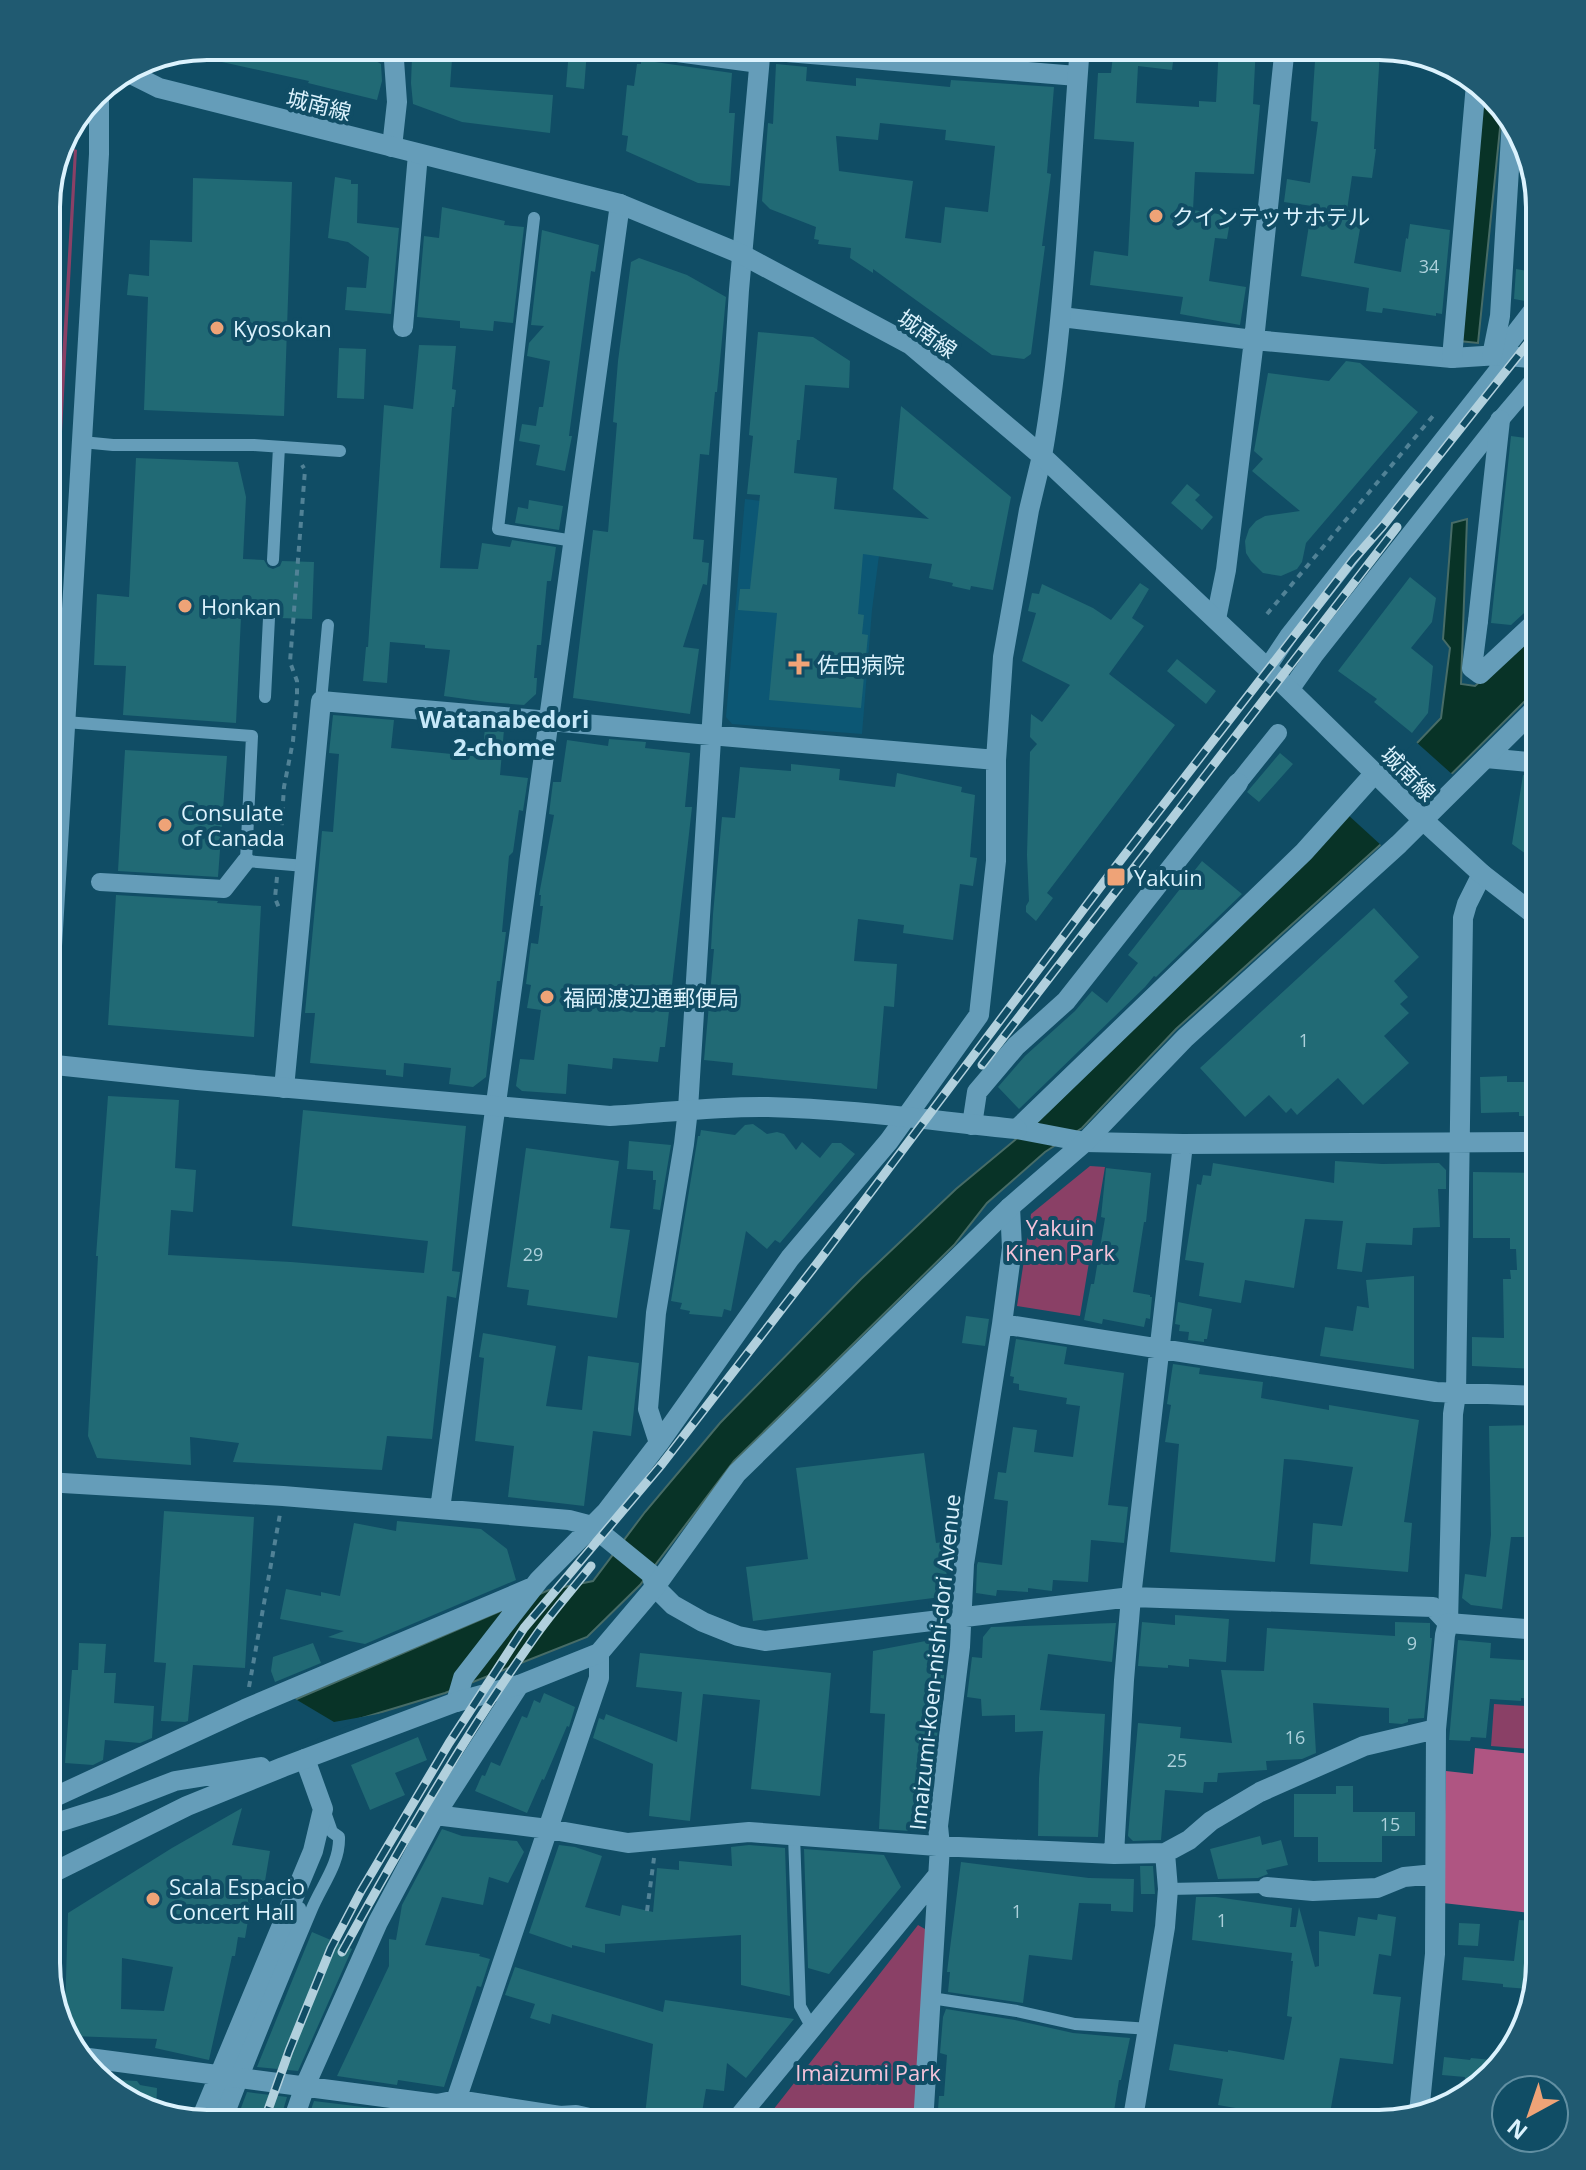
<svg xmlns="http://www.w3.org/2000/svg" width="1586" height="2170" font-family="'Open Sans','Noto Sans JP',sans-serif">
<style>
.built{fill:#0c5774}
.green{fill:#8a4066}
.forest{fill:#af5582}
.water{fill:#083327;stroke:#476c67;stroke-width:2}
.pier{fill:#104d65}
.building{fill:#216a75;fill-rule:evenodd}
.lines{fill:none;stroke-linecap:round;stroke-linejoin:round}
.path{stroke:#518296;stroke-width:4;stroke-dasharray:6 6;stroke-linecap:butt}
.service{stroke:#659db9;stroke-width:12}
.pedestrian{stroke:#659db9;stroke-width:18}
.minor{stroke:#659db9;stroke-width:20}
.tertiary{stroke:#659db9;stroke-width:20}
.secondary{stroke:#659db9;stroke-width:20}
.rail-casing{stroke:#b1d0dd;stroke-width:9}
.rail{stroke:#104d65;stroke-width:6;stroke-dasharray:18;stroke-linecap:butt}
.poi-dot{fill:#efa377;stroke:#104d65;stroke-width:3}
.labels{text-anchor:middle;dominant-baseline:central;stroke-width:8;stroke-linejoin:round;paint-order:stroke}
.number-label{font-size:18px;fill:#acd0db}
.street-label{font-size:22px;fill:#dbf2fd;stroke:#104d65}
.poi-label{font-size:22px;fill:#dbf2fd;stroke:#104d65;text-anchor:start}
.park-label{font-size:22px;fill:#f5c3d9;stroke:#104d65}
.neighbourhood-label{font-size:24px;font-weight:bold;fill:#c6e8f9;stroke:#104d65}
.rim{fill:none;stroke:#dbf2fd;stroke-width:4}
</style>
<rect width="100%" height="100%" fill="#104d65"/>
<!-- built -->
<path class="built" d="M745 499 884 516 872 610 862 734 732 724 726 717Z"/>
<!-- green -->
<path class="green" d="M74 149 77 150 48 695 46 702V479L61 378Z
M1090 1166 1105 1167 1080 1316 1017 1306 1031 1214Z
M1494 1704 1540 1707V1750L1491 1746Z
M918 1925 925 1929 927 1963 915 2124H762Z"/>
<!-- forest -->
<path class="forest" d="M1475 1748 1540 1755V1914L1443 1903 1446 1771 1473 1774Z"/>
<!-- water -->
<path class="water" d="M1484 91 1502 109 1478 343 1459 341Z
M1467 519 1461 684 1475 686 1540 630V686L1380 845 1176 1029 1082 1128 1045 1152 987 1203 954 1245 734 1461 640 1585 587 1637 445 1693 46 1813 285 1704 549 1590 593 1581 645 1512 720 1423 861 1279 956 1189 1039 1120 1348 815 1441 718 1450 648 1443 639 1452 523Z"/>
<!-- pier -->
<path class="pier" d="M1415 741 1453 775 1382 846 1347 814Z
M292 1697 334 1722 395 1711 354 1723 46 1857V1809Z"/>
<!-- building -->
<path class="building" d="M207 46H377L374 60 381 64 382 81 377 100 308 83 309 81 181 53V51Z
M967 46H1050V61L967 54Z
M1114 46H1175L1172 70 1138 66 1136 103 1199 107V101L1216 102 1219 46H1256L1253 104 1260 105 1254 174 1195 172 1193 210 1231 216 1227 239 1215 238 1209 281 1246 287 1240 325 1180 314 1183 297 1090 285 1094 251 1128 256 1134 142 1094 139 1098 73H1111Z
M1316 46 1380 51 1374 149H1376L1372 178 1352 176 1347 210 1363 212 1354 263 1401 272 1406 238 1408 239 1410 224 1450 230 1442 314 1436 313V316L1383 308 1382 313 1366 311 1369 288 1301 276 1312 206 1284 202 1287 179 1310 183 1318 122 1311 121Z
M569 50 587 51 584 89 566 87Z
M412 57 452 59 450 87 553 95 550 133 462 122 413 104 411 83Z
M641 60 732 73 729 113H735L730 186 698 183 626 151 628 136 622 135 627 85 634 86 637 64H641Z
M776 64 807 67 806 81 856 86V78L950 87 951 80 1054 87 1047 173 1051 174 1042 246H1045L1031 354 1024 359 992 355 873 269V273L850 258 851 248 818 244 819 240 814 239 816 227 770 209 762 201 768 123 773 124ZM880 123 946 130 945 140 995 146 988 212 945 207 941 243 905 238 913 181 839 171 836 136 878 140Z
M335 177 351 180V184H358L357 223 399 228 391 314 345 310 347 287 366 288 369 257 348 242 328 238Z
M193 178 292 182 284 416 144 410 148 297 127 295 129 274 149 276 150 240 192 242Z
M442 207 505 221 504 225 524 227 513 323 494 321 493 331 460 328V321L417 317 424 236 439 238Z
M542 230 599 245 595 272 591 271 569 436H572L565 471 536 465 540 445 519 441 522 424 536 426 539 407H543L550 361 527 356 529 343 544 326 531 325Z
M639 258 687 275 726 297 717 392H715L709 455 700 454 693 539 704 540 702 562 709 563 707 585 703 584 683 647 699 649 690 714 573 698 593 530 608 532 617 423 613 422 618 361 631 262Z
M1516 269 1540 273V289L1534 290 1525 301 1514 299Z
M758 332 813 337 850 361 849 388 805 385 800 440H797L794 473 837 478 834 509 929 519 893 489 901 406 1011 497 993 590 971 586 970 590 952 586 953 583 929 578 932 564 863 554 858 614 864 615 862 634 868 635 861 708 769 700 777 613 738 610 740 589H750L760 495 747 494 753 436 749 435Z
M419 345 456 346 452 389 456 390 454 407H452L440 568 478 569 482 543 510 547 512 540 556 547 551 581H547L541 645H537L534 678H537L536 694 524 705 487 702 444 696 450 650 425 648V645L390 642 387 683 363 681 366 647H368L384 405 413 409Z
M339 348 366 349 364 399 337 398Z
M1346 361 1360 363 1418 412 1306 543 1302 562 1297 569 1281 576 1263 573 1251 561 1246 553 1245 541 1249 529 1256 521 1265 516 1300 511 1252 471 1263 459 1254 451 1268 373 1329 381Z
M1511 436 1540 440V588L1529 598 1534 604 1511 625 1491 623Z
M136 458 238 462 246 497 243 559 264 560 268 567 273 569 280 566 282 561 314 562 312 619 278 618 274 611 269 609 262 613 260 618 241 617 236 723 123 715 126 666 94 665 97 594 129 597Z
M1187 484 1200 495 1195 500 1213 517 1202 530 1171 503Z
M529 500 563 506 559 530 515 523 518 507 528 509Z
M1410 577 1436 598 1432 622 1411 648 1433 666 1428 713 1412 733 1374 702 1377 699 1338 671Z
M1140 583 1149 589 1132 618 1144 626 1109 674 1175 725 1047 893 1053 898 1036 921 1026 912V906L1029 901 1027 855 1030 752 1037 744 1030 737 1031 714 1042 722 1070 685 1022 661 1036 613 1028 611 1032 593 1039 594 1042 584 1093 608 1111 620Z
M1177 659 1216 691 1206 704 1167 671Z
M333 715 394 720 391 748 482 757 485 728 504 730 500 775 528 778 523 811 519 810 513 852 509 856 502 932H506L505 940 500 981H497L486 1077 473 1087 449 1084 451 1068 404 1063 403 1077 386 1075V1070L310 1063 315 1013H305L321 843 322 831 333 832 339 754 329 753Z
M609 739 646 742 645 748 690 753 685 807H692L665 1047H660L658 1062 613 1058 612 1069 568 1064 566 1094 522 1091 516 1086 520 1059 534 1060 541 1010 527 1008 531 985 526 984 531 943 538 944 543 906H540L541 895H539L554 815 549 814 553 782H561L567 740 608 746Z
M125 750 227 756 218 877 118 871Z
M1280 753 1293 764 1259 802 1247 792Z
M791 764 840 769 839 780 895 787 897 773 962 787 961 792 975 795 970 857 977 858 973 886 960 884 953 940 903 933 904 925 858 919 854 961 897 964 894 1007 884 1006 877 1089 732 1075 733 1063 704 1060 714 949H711L713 914 722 817 735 818 740 767 791 771Z
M1523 775 1540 776V789L1529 856 1512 844Z
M1202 861 1242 894 1156 977 1154 976 1145 987 1019 1109 998 1087 1025 1056 1075 1011 1092 991 1107 1003 1138 963 1128 955Z
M116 895 218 901 217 903 261 906 254 1037 108 1025Z
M1374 908 1419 957 1394 981 1408 997 1400 1004 1409 1013 1384 1036 1409 1063 1363 1105 1338 1078 1297 1115 1291 1108 1286 1113 1269 1095 1245 1117 1200 1068Z
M1507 1076V1082H1540V1116H1519V1112L1481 1113 1480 1077Z
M108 1096 179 1100 175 1168 196 1170 193 1212 171 1210 168 1255 291 1262 424 1273 428 1241 292 1226 303 1110 466 1126 452 1271 460 1272 456 1298 447 1296 432 1439 387 1436 382 1470 233 1462 239 1443 190 1437 191 1465 97 1458 88 1436 98 1256H96Z
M753 1124 767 1134 777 1132 784 1134 796 1150 802 1142 820 1158 832 1143H841L855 1154 780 1243 775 1240 767 1249 746 1231 731 1311 724 1309 722 1317 689 1314 690 1311 680 1309 682 1303 671 1301 698 1136H700L701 1130 735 1135 745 1125Z
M629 1141 671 1145 660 1210 653 1209 656 1180H653V1171L627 1169Z
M526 1148 619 1161 610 1228 630 1230 617 1318 527 1305 529 1290 507 1287Z
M1335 1161 1382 1164 1439 1163 1446 1170V1189H1438L1440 1227 1413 1228 1412 1245 1366 1243 1362 1272 1337 1269 1343 1221 1305 1219 1294 1288 1245 1280 1241 1303 1199 1296 1204 1263 1185 1260 1197 1184 1201 1185 1203 1175 1211 1176 1213 1163 1334 1183Z
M1106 1168 1151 1173 1146 1222H1144L1133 1292 1150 1295V1297H1152L1150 1319 1146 1318 1144 1327 1103 1319 1102 1324 1084 1320 1091 1284H1094L1105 1218 1101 1217Z
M1473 1172 1540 1173V1207L1533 1206 1532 1247H1540V1369L1472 1366V1337L1504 1338 1503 1279H1511L1510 1270H1517L1516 1249H1510V1238H1473Z
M1414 1276V1369L1320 1356 1325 1327 1353 1331 1357 1306 1369 1308 1366 1280Z
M1178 1302 1212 1309 1207 1339H1204V1342L1188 1340 1189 1332 1179 1331 1180 1325 1175 1324Z
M966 1316 989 1319 985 1346 962 1343Z
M483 1333 556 1346 546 1406 582 1410 588 1356 639 1363 631 1436 593 1431 584 1506 508 1497 514 1446 475 1441 484 1358 479 1357Z
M1016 1339 1067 1347 1064 1364 1124 1373 1108 1505 1128 1507 1124 1543 1091 1540 1088 1582 1053 1580 1052 1591 1028 1588V1592L997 1590 996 1596 976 1593 977 1565 978 1562 1002 1565 1008 1501 994 1499 998 1472 1006 1473 1013 1427 1037 1430 1034 1452 1073 1457 1080 1406 1066 1404 1067 1398 1019 1390V1384L1013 1383 1014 1377 1010 1376Z
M1173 1364 1200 1368 1199 1374 1263 1382 1261 1398 1329 1410V1405L1419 1420 1404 1522 1412 1523 1408 1572 1310 1564 1313 1523 1342 1526 1353 1467 1299 1460 1284 1459 1275 1562 1170 1552 1179 1444 1165 1442 1171 1405 1167 1404Z
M1540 1425V1537H1511L1502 1609 1471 1605 1462 1598 1465 1574 1486 1577 1491 1535 1489 1426Z
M924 1453 936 1543 943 1542 949 1596 753 1621 746 1567 808 1559 796 1468Z
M164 1511 254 1517 245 1668 193 1665 188 1721 185 1722 161 1721 166 1663 154 1662Z
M397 1521 481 1529 507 1549 516 1580 365 1644 328 1637 344 1631 280 1619 286 1589 321 1596V1592L340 1596 354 1523 396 1531Z
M1175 1615 1229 1619 1226 1662 1189 1659V1667L1168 1665V1668L1138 1666 1142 1622 1175 1625Z
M1395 1622 1430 1623V1638H1432L1424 1718 1408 1719V1722L1402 1724 1389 1723V1708L1313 1703 1316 1753 1302 1759 1266 1761 1267 1770 1218 1773 1217 1782H1204L1203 1793 1165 1790 1161 1840 1133 1841 1128 1836 1138 1723 1181 1727 1180 1738 1232 1743 1221 1670 1264 1671 1267 1628 1395 1636Z
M1116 1623 1112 1662 1048 1654 1040 1710 1105 1714 1098 1837 1038 1836 1039 1778 1043 1731 1015 1732V1715L982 1716 981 1699 967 1697 972 1657 982 1658 983 1637 991 1627Z
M936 1639 947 1650 926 1832 879 1829 885 1714 870 1713 873 1651Z
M1458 1640 1491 1643 1490 1658 1540 1661V1699L1521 1698V1701L1490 1699 1486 1738 1471 1737 1470 1741 1449 1740Z
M79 1643 106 1644 104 1673H116L114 1703 154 1706 152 1738 140 1743 105 1740 103 1760 93 1765 65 1763 72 1670H78Z
M313 1643 321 1663 275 1682 271 1671 273 1657Z
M640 1653 831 1673 820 1796 751 1789 760 1700 703 1694 690 1821 649 1816 653 1764 593 1738 599 1718 604 1720 606 1714 677 1742 682 1692 636 1687Z
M544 1693 575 1707 569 1727 567 1726 544 1780 542 1779 527 1813 475 1791 482 1775 485 1776 491 1762 500 1766 522 1716 527 1718 534 1700 540 1703Z
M418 1737 427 1760 395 1773 405 1795 370 1810 351 1765Z
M1336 1786H1353V1812H1415V1836H1382V1862H1318V1837H1294V1794H1336Z
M242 1808 232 1845 270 1851 262 1899 252 1897 245 1938 238 1937 235 1956H232L209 2060 155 2048 157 2039 70 2036 71 2012 65 2011 68 1913 172 1848ZM122 1958 173 1967 164 2011 121 2009Z
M442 1829 462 1836 517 1841 524 1852 508 1883 489 1877 483 1905 442 1897 425 1945 480 1954 479 1956 490 1959 481 1987 477 1986 444 2087 398 2080 397 2085 337 2076 389 1966V1939L396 1940 402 1905Z
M1260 1836 1262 1845 1281 1840 1288 1865 1266 1870 1268 1874 1258 1878 1218 1879 1210 1849Z
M559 1845 575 1847 602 1856 585 1907 620 1916 622 1905 653 1912 657 1868 679 1870V1861L732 1866 731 1847 749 1845 785 1848 790 1996 741 1985V1935L605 1944V1953L572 1945V1948L529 1933Z
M804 1849 884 1855 901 1887 829 1974 808 1968Z
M961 1862 1089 1878 1134 1879 1133 1912 1111 1911V1904L1079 1903 1072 1960 1029 1955 1023 2003 948 1992 950 1972H947Z
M1140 1866H1153L1155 1894H1141Z
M1196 1897H1216L1292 1908 1290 1927H1296L1299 1907 1315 1967 1319 1966V1931L1355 1936 1358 1917 1377 1920 1378 1914 1396 1917 1391 1956 1379 1954 1373 1994 1401 1997 1393 2064 1340 2058 1328 2124 1218 2105 1223 2079 1169 2070 1174 2044 1228 2052V2050L1284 2060 1292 2017 1287 2016 1293 1961H1291L1292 1953 1192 1940Z
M1519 1920 1534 1921 1533 1924 1537 1925 1533 1959H1531L1528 1989 1503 1987V1984L1462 1980 1464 1957 1514 1961Z
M1459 1923 1480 1924 1478 1946 1458 1945Z
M312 1932 352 1949 298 2071 257 2067Z
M515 1967 663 2012 665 2000 794 2019 746 2078 727 2063 724 2091 706 2089 700 2124H680L645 2115 653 2044 552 2014 550 2024 530 2018 535 2004 505 1995Z
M946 2009 1015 2020 1073 2033 1130 2038 1121 2080H1119L1112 2124H1056L1024 2118 1023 2124H937L939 2096H944L947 2055 940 2053 943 2017Z
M1444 2057 1470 2060 1471 2058 1502 2061 1463 2099 1465 2077 1442 2075Z
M103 2079 137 2081 140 2085 157 2088 156 2111 126 2102Z
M247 2092 287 2097 279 2124H235Z
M314 2101 371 2108 407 2121V2124H306Z"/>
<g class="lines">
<!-- path -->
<path class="path" d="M1267 614 1433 416
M280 849 284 787 293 741 297 697V681L290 662 305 470 302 465
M277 877 275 898 279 908
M249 1687 280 1514
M647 1911 654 1858"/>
<!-- service -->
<path class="service" d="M602 46 759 67
M534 218 498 529 574 541
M82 442 113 445H254L340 451
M273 560 279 447
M265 697 269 618
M321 701 328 625
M65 722 252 736 246 861 305 866
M794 1835 800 2006 812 2028
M1168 1889 1267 1887
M931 1998 1017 2011 1075 2024 1150 2029
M212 2124 300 1908
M225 2124C252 2052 281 1982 311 1911 321 1886 340 1864 339 1837L332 1832 325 1812"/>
<!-- pedestrian -->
<path class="pedestrian" d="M1267 668 1289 635 1508 357
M1290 690 1314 656 1500 420 1540 373
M1238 783 1278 733
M100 882 224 889 246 861"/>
<!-- minor -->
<path class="minor" d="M761 50 1077 76
M392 147 397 102 393 46
M1061 317 1254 340 1452 358 1499 355 1540 359
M403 327 418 154
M1499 355 1540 302
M1216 619 1226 570 1254 340 1285 46
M1478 621 1472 668 1480 674 1540 618
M46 721 65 722
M1486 758 1540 763
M284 1088 321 701 996 760
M972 1125 977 1092 1016 1046 1066 1001 1238 783
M1017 1129 1085 1142 1183 1144 1540 1142
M1017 1129 1304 852 1375 773
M1002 1324 1436 1392 1540 1396
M659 1443 648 1409 656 1313 684 1144 688 1109 739 290 761 46
M46 1482 283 1496 569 1520 592 1526 651 1574 655 1587 673 1605 703 1622 738 1636 765 1641 1131 1597 1433 1607 1448 1623
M440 1509 620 204
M456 1702 463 1678 539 1580 606 1512 659 1443 790 1258 889 1141 979 1015 996 861V760L1003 657 1029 510 1042 456
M46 1801 245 1709 533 1587
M435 1815 548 1829 628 1843 749 1832 937 1846 1114 1854 1124 1680 1131 1597 1183 1144
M1114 1854 1165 1853 1189 1840 1211 1821 1260 1792 1364 1746 1436 1729 1445 1635 1448 1623 1453 1414 1456 1394 1463 918 1467 904 1482 874
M1267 1887 1313 1891 1377 1888 1404 1877 1435 1874
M81 2057 437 2104 457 2100 560 2116 576 2115 616 2124
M1419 2113 1435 1954 1436 1729
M199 2124 313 1851 323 1809 305 1759
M292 2124 305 2086 378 1922 435 1815 519 1685
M448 2124 599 1678V1653
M733 2124 938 1875
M923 2124 940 1846 938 1826 960 1647 964 1564 1002 1324 1012 1248 1010 1207
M1132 2124 1165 1927 1168 1889 1165 1853"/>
<!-- tertiary -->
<path class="tertiary" d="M125 71 159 88 620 204 741 254 911 345 1042 456 1267 668 1423 820 1482 874 1540 919
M1492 356 1500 316 1512 120
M1452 358 1476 84
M1042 456C1066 321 1069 183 1080 46
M1478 621 1500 420
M46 1064 197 1080 610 1116C663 1113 715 1106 768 1107 851 1109 934 1121 1017 1129
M1448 1623 1540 1630
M46 1826 113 1805 175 1781 261 1767
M46 1876 187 1806 283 1767 456 1702 519 1685 599 1653 655 1587 737 1473 1010 1207 1085 1142 1185 1038 1399 844 1540 704"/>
<!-- secondary -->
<path class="secondary" d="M46 1047 99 154V88"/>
<defs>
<path id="rail" d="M982 1065 1397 527
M342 1952C401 1845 463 1738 534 1638 551 1613 572 1590 591 1566
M263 2124 289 2051 331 1948 361 1891 449 1743 524 1628 662 1464 822 1257 1110 874 1353 560 1383 526 1540 328"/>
</defs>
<!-- rail casing -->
<use href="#rail" class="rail-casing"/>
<!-- rail -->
<use href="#rail" class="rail"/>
</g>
<!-- markers -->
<g class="poi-dot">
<circle cx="1156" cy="216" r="8"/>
<circle cx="217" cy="328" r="8"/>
<circle cx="185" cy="606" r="8"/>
<path d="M795 652h8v8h8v8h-8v8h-8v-8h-8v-8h8z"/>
<circle cx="165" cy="825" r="8"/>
<rect x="1106" y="867" width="20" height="20" rx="4"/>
<circle cx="547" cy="997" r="8"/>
<circle cx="153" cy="1899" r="8"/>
</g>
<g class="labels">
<!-- number labels -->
<g class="number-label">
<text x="1429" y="266">34</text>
<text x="1304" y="1040">1</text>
<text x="533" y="1254">29</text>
<text x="1412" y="1643">9</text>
<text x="1295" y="1737">16</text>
<text x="1177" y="1760">25</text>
<text x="1390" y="1824">15</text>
<text x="1017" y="1911">1</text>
<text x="1222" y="1920">1</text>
</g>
<!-- street labels -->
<g class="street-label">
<text transform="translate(319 104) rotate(14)">城南線</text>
<text transform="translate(928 333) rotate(35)">城南線</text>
<text transform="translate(1409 773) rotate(45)">城南線</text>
<text transform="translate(934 1662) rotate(-84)">Imaizumi-koen-nishi-dori Avenue</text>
</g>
<!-- poi labels -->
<g class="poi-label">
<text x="1172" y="216">クインテッサホテル</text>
<text x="233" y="328">Kyosokan</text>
<text x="201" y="606">Honkan</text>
<text x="817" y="664">佐田病院</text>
<text x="181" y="812">Consulate<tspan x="181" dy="25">of Canada</tspan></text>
<text x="1134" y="877">Yakuin</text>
<text x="563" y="997">福岡渡辺通郵便局</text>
<text x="169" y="1886">Scala Espacio<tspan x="169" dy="25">Concert Hall</tspan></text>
</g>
<!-- park labels -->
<g class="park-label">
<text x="1060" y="1227">Yakuin<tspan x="1060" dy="25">Kinen Park</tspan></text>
<text x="868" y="2072">Imaizumi Park</text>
</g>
<!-- neighbourhood labels -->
<g class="neighbourhood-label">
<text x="504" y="718">Watanabedori<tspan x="504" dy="28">2-chome</tspan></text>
</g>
</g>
<!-- crop -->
<path d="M0 0H1586V2170H0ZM207 60H1379A147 147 0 0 1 1526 207V1963A147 147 0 0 1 1379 2110H207A147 147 0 0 1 60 1963V207A147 147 0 0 1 207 60Z" fill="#205a71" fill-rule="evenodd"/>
<path class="rim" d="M207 60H1379A147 147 0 0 1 1526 207V1963A147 147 0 0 1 1379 2110H207A147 147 0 0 1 60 1963V207A147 147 0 0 1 207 60Z"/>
<!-- north arrow -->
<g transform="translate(1530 2114) rotate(220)"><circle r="38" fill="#104d65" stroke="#618fa2" stroke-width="2"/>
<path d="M0-6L14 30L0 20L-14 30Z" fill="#efa377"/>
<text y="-12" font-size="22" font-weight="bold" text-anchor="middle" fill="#dbf2fd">N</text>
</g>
</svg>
